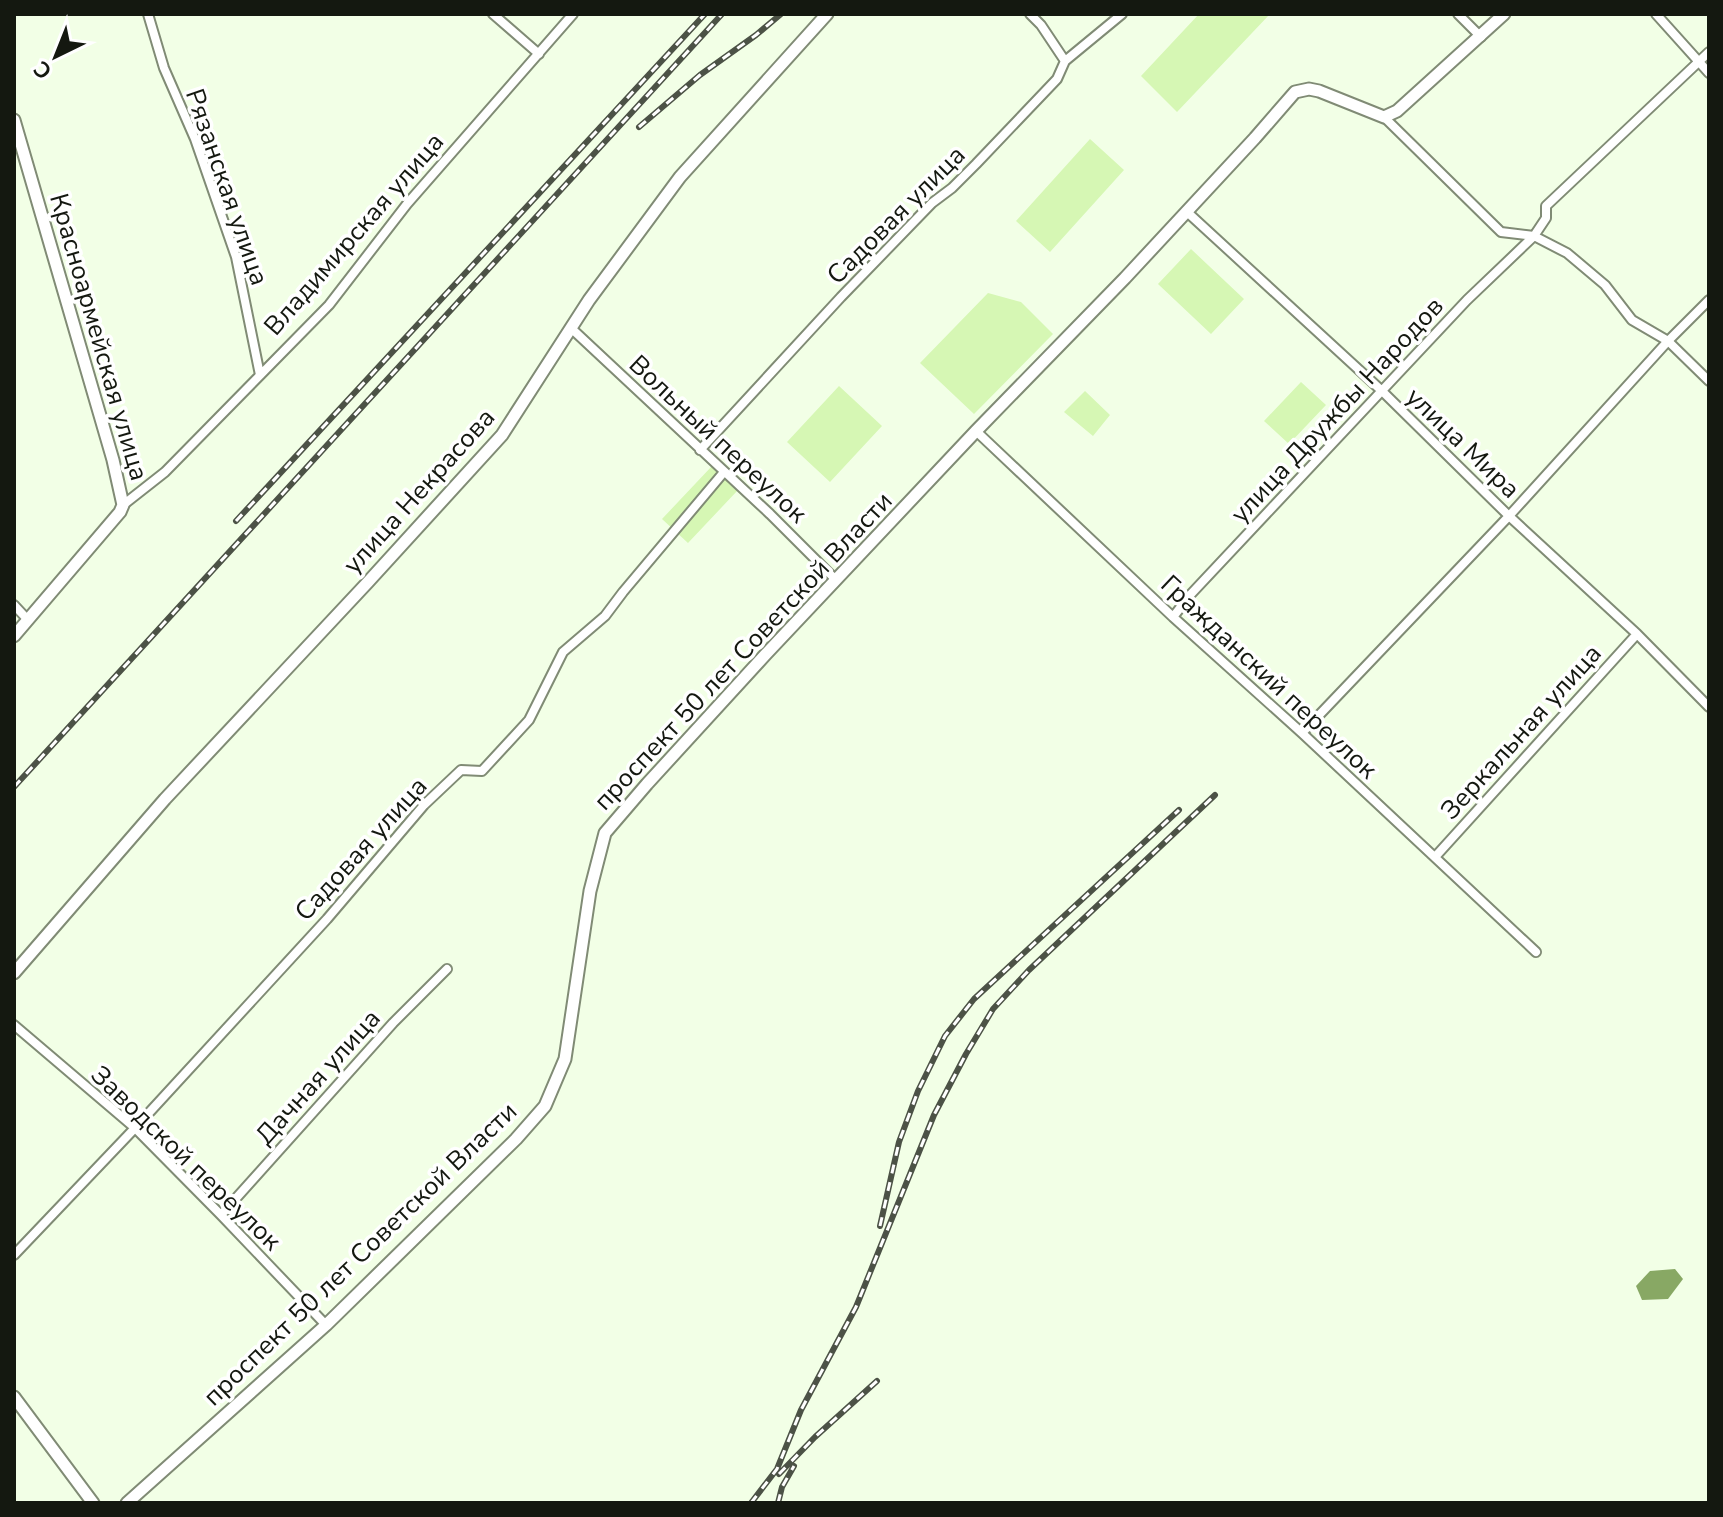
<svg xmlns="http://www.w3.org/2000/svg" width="1723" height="1517" font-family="'Nunito Sans',sans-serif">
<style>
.green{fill:#d6f7b4}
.water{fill:#88a864}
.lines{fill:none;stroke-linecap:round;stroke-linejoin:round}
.street-casing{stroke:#808b75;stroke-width:12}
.secondary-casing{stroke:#808b75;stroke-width:15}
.street{stroke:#fff;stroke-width:8}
.secondary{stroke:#fff;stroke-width:11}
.rail-casing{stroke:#4c5246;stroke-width:6}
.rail{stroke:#fff;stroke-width:3;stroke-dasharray:9;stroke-linecap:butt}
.labels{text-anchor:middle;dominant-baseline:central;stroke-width:7;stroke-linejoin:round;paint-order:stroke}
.street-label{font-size:26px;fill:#141810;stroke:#fff}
</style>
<rect width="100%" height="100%" fill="#f2ffe6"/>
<!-- green -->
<path class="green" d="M1199 14H1270L1177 112 1141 76Z
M1090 139 1124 170 1050 252 1016 221Z
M1191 249 1244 299 1211 334 1158 284Z
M988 293 1021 302 1053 334 974 414 920 363Z
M1301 382 1326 405 1289 444 1264 421Z
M839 386 882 426 830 482 787 442Z
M1085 391 1110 415 1093 436 1064 412Z
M712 466 738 490 688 543 662 519Z"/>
<!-- water -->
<path class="water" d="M1675 1269 1683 1279 1668 1299 1642 1300 1636 1286 1650 1271Z"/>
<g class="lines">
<defs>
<path id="street" d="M148 14 164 68 195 139 236 257 260 375
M493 14 539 54
M1030 14 1041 25 1065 61
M1458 14 1481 37
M1656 14 1709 73
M1384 117 1501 232 1534 236 1567 253 1605 285 1632 320 1668 341 1709 381
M1186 211 1382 391 1509 516 1637 634 1709 707
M572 329 770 514 836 580
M976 431 1173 617 1302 733 1536 952
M700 450 841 297 932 203 952 188 976 164 1057 79 1065 61 1122 14
M123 505 165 472 329 305 407 204 573 14
M14 605 28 620
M1173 617 1191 594 1467 300 1534 236 1546 218V206L1709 52
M1302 733 1509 516 1668 341 1709 300
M1435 857 1637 634
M14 1025 135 1128 221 1215 326 1325
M221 1215 393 1023 447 969
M14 1255 135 1128 327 919 424 805 461 770 482 771 529 720 563 652 605 616 623 592 724 472"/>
<path id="secondary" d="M14 120 113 460 123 505 120 512 14 636
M14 973 165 799 368 582 502 435 589 300 680 177 827 14
M14 1397 93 1503
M127 1503 326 1325 516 1139 545 1106 565 1059 590 891 605 833 647 784 765 655 976 431 1125 278 1255 138 1295 92 1309 89 1319 91 1384 117 1397 111 1504 14"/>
</defs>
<!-- street casing -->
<use href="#street" class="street-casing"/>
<!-- secondary casing -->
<use href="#secondary" class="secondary-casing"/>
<!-- street -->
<use href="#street" class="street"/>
<!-- secondary -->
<use href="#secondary" class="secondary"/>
<defs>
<path id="rail" d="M639 127 700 75 756 35 781 14
M236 521 705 14
M14 787 722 14
M880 1226 899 1142 918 1091 945 1036 974 999 1179 810
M779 1474 815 1437 877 1381
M751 1503 777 1469 801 1410 856 1307 934 1115 966 1054 993 1009 1029 970 1215 795
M778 1503 782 1487 794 1466"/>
</defs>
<!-- rail casing -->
<use href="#rail" class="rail-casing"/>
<!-- rail -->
<use href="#rail" class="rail"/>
</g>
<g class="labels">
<!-- street labels -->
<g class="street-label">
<text transform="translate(227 187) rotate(71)">Рязанская улица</text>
<text transform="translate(896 215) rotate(-45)">Садовая улица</text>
<text transform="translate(354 234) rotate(-49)">Владимирская улица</text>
<text transform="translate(99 337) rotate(74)">Красноармейская улица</text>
<text transform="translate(1337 410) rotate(-47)">улица Дружбы Народов</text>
<text transform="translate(718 439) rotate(43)">Вольный переулок</text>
<text transform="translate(1463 443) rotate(44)">улица Мира</text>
<text transform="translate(419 491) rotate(-48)">улица Некрасова</text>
<text transform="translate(743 651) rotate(-47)">проспект 50 лет Советской Власти</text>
<text transform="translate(1269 677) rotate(43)">Гражданский переулок</text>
<text transform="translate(1521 732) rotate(-48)">Зеркальная улица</text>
<text transform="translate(361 849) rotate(-48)">Садовая улица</text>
<text transform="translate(318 1077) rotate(-48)">Дачная улица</text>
<text transform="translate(186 1158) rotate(44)">Заводской переулок</text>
<text transform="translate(360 1254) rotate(-44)">проспект 50 лет Советской Власти</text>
</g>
</g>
<!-- border -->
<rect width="1723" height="1517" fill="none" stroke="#141810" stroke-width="32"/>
<!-- north arrow -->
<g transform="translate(56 56) rotate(223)" stroke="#ffffff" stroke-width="6" paint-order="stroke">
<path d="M0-6L14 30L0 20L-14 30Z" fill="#141810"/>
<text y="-12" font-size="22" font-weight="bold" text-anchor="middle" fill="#141810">С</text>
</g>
</svg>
